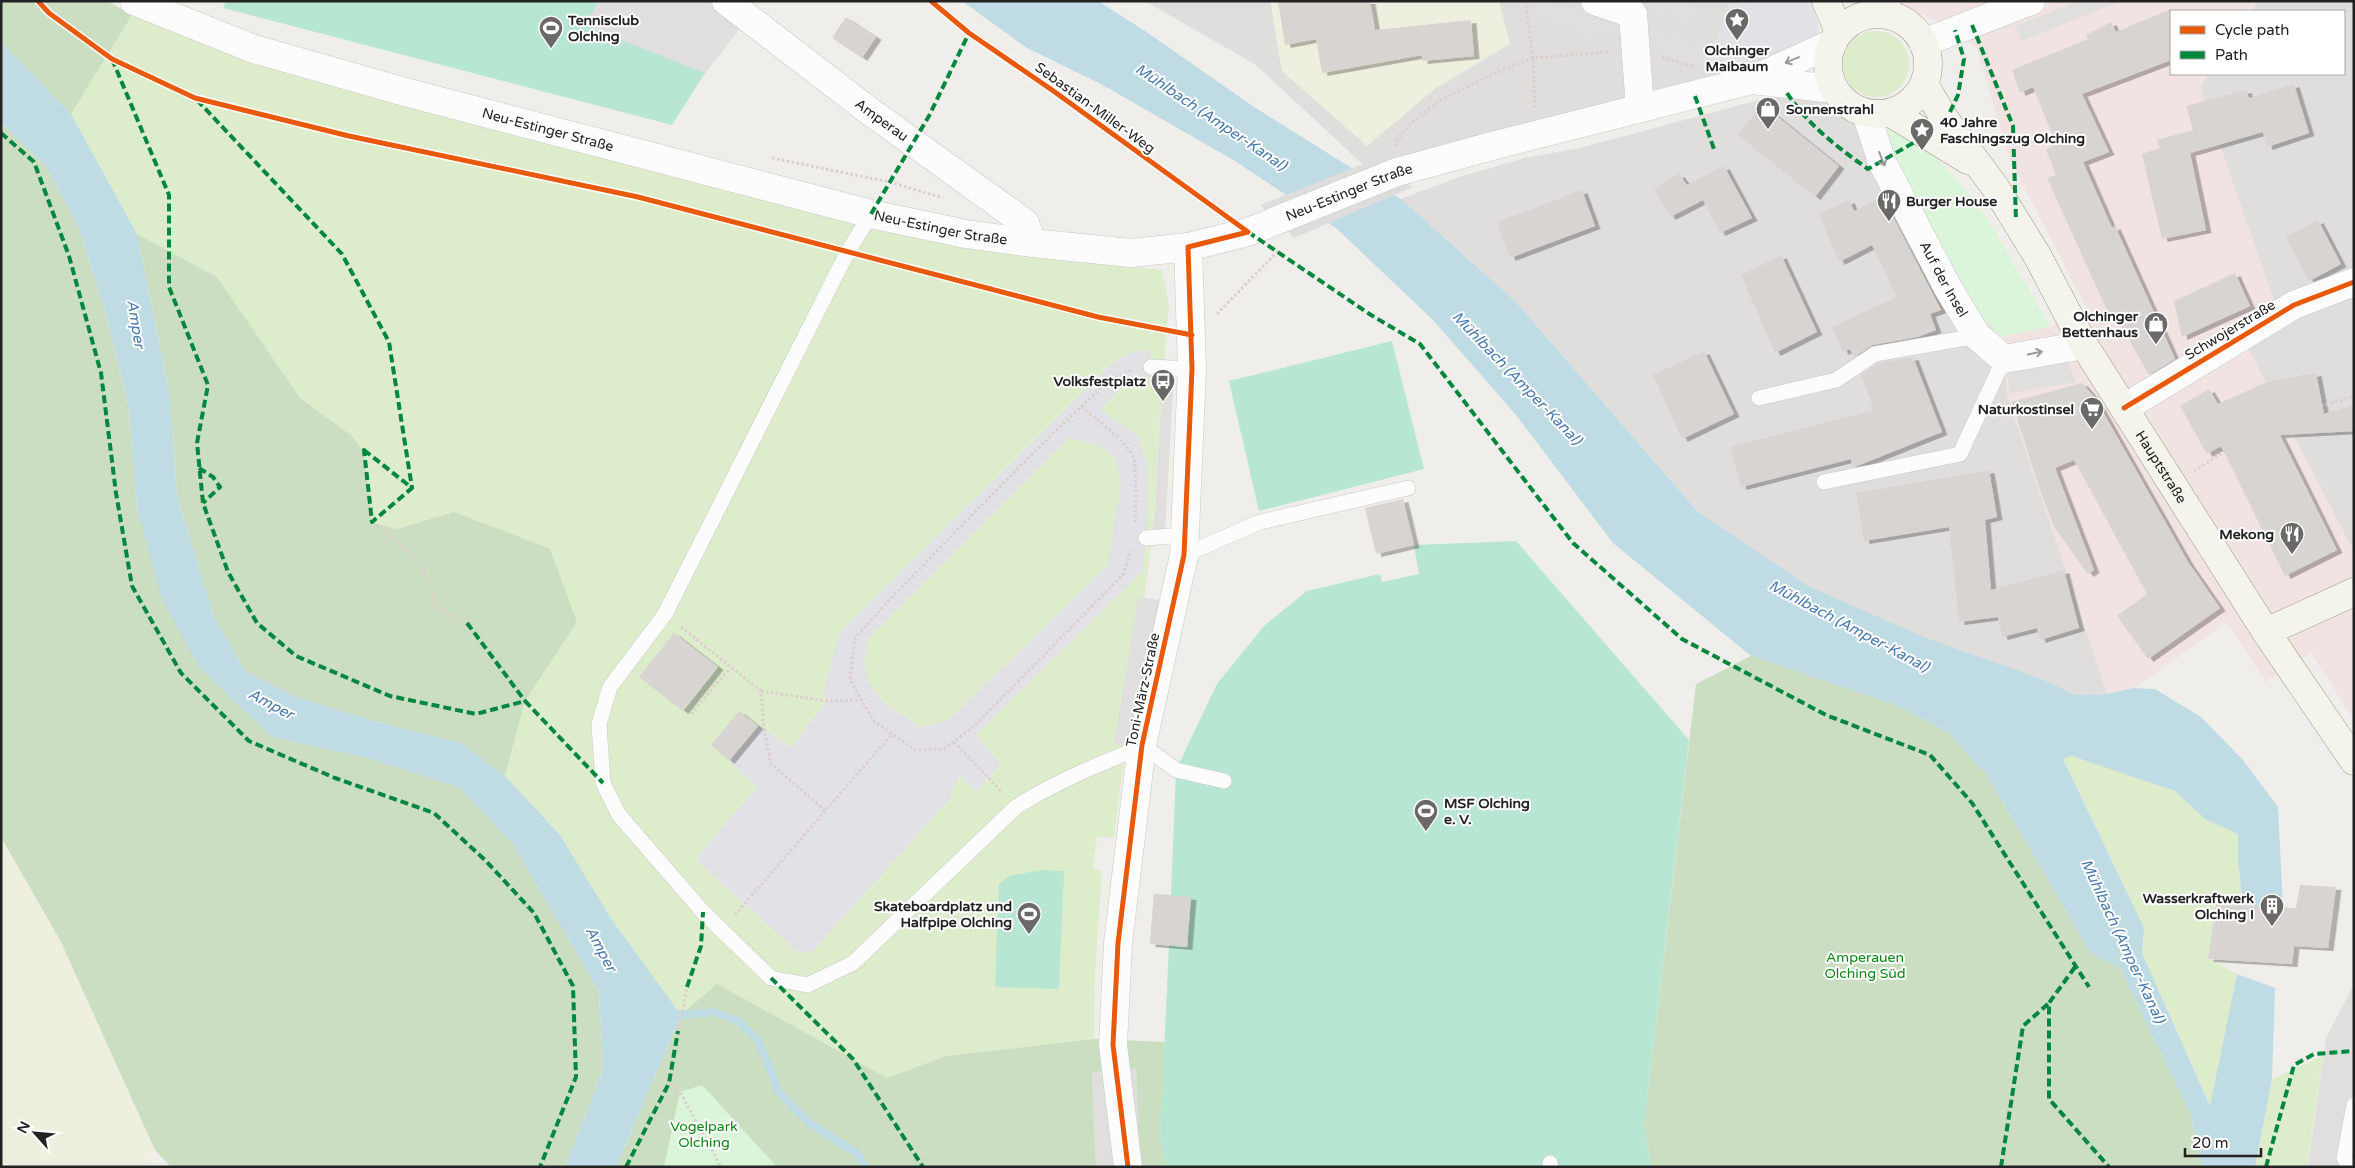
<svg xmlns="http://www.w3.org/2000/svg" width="2355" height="1168" font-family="'Varela Round',sans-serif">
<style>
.residential{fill:#dfdedc}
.commercial{fill:#f1e3e1}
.farmland{fill:#efefdf}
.grass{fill:#ddeccb}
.forest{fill:#cbdec1}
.park{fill:#daf5da}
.pitch{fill:#b7e6d2}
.parking{fill:#e0dfde}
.plaza{fill:#e2e1e5;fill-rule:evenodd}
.water{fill:#bfdbe3}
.pier{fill:#dedddd}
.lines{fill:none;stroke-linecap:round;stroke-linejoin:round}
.stream{stroke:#bfdbe3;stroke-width:8}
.building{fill:#d7d4d2;filter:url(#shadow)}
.lane-casing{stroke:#c9c8c7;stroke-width:16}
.street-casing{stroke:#c9c8c7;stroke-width:29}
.secondary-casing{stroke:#999a82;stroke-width:29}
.path{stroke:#dccecd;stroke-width:3;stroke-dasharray:2.5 2.5;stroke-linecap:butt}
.lane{stroke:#fdfcfc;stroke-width:15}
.street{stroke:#fdfcfc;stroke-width:28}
.secondary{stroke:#f4f4ed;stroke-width:28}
.quiet{stroke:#00873e;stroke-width:4;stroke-dasharray:8 4;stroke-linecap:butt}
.cycleway-casing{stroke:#fff;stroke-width:8}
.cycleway{stroke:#e8590c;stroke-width:5}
.oneway{stroke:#9a9a9a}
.labels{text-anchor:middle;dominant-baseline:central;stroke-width:4;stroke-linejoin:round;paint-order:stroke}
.poi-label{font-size:14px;font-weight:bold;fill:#222;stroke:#fff;text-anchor:end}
.street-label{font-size:14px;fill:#222;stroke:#fff}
.park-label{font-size:14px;fill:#0c8416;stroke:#fff}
.water-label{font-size:15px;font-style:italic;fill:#4a7aab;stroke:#fff}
</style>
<defs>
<filter id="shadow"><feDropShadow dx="5.5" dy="3" stdDeviation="0" flood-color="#0004"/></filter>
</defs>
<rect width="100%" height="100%" fill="#f0eeeb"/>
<!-- residential -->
<path class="residential" d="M1145 1H1811L1818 25V32L1805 44 1671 92 1371 172 1256 65Z
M2258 1H2354V552L2243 339 2200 87 2209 74H2344V11H2252Z
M1792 94 1812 96 1837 108 1862 127 1894 161 1981 317 2001 337 2008 395 2107 694 2075 695 2042 679 1926 639 1808 586 1697 511 1516 302 1401 199 1456 178 1524 158 1580 148 1755 101Z"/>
<!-- commercial -->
<path class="commercial" d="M1894 1H2258L2252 11H2171V74H2209L2200 87 2280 318 2244 340 2354 552V720L2311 653 2266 682 2227 622 2134 688 2107 694 2007 395 2001 337 2050 326 2087 309 2009 158 1977 49 1955 30Z"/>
<!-- farmland -->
<path class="farmland" d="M1270 1H1499L1510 44 1436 88 1367 146 1282 71Z
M1 834 2 839 60 940 155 1150 144 1167H1Z"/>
<!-- grass -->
<path class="grass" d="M132 15 826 213 973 249 1162 270 1169 306 1163 373 1152 537 1114 838 1097 837 1093 869 1102 871 1095 975 1094 1039 946 1056 887 1078 690 1030 612 920 560 835 505 776 525 701 577 622 454 512 397 529 372 522 364 449 351 435 300 398 217 277 137 234 71 114Z
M1843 64a33 33 0 1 1 66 0a33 33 0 1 1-66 0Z
M2072 756 2175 791 2205 819 2238 834V861L2243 905 2216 904 2208 958 2237 974 2211 1107 2142 953 2144 928 2063 758Z
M2323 1056 2307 1165 2310 1167H2255L2272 1079Z"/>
<!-- forest -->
<path class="forest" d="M1 1H107L132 15 71 114 1 42Z
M1 123 45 165 79 228 107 318 129 408 137 508 199 667 368 758 460 788 513 844 599 992 603 1070 565 1167H171L155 1150 60 940 2 839 1 834Z
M137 234 217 277 300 398 351 435 364 450 372 522 397 529 454 512 550 549 577 622 525 701 505 776 461 743 371 720 294 696 245 671 214 616 177 496 169 391Z
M1751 656 1896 705 1947 732 1987 775 2091 954 2120 968 2190 1113 2202 1167H1651L1644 1125 1696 684Z
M717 984 887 1078 946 1056 1094 1039 1165 1042 1160 1138 1166 1167H1139L1136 1069 1092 1073 1096 1167H616L681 1015Z"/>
<!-- park -->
<path class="park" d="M1884 129 1912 136 1932 153 1973 198 1996 233 2050 326 2001 337 1981 317 1894 161Z
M702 1085 777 1167H664L680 1092Z"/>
<!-- pitch -->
<path class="pitch" d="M226 1H716L743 24 705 73 672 125 223 8Z
M1392 341 1424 469 1259 511 1229 381Z
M1516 541 1689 740 1644 1125 1651 1167H1166L1160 1138 1169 945 1150 944 1154 894 1171 895 1176 770 1217 684 1264 626 1307 591 1380 574 1382 582 1419 574 1414 545Z
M1041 870 1064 871 1059 989 995 987 999 884 1009 876Z"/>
<!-- parking -->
<path class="parking" d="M598 1H716L743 24 705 73 586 26Z
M1540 1 1617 22 1611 40 1535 18Z
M1634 1H1693L1688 18Z
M2078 1H2122L2021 41 2015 26Z
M1659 34 1714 51 1709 69 1654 51Z
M2065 354 2076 382 2010 393 2006 368Z
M1163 373 1174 377 1165 530 1153 532Z
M1138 597 1160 600 1135 746 1114 744Z
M2354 984V1156L2341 1167H2310L2308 1165 2326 1038Z
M1136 1069 1139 1167H1096L1092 1072Z"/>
<!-- plaza -->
<path class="plaza" d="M1760 1H1811L1818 25V32L1814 40 1711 74 1709 69 1728 4Z
M1150 349 1151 377 1133 379 1100 408 1108 416 1137 435 1147 464 1148 506 1143 571 976 735 1000 765 976 792 960 774 949 800 811 953 798 952 698 862 699 855 757 787 729 761 758 726 791 747 827 701 824 689 840 632 1108 367 1127 354ZM1069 438 1100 446 1115 458 1121 482 1108 565 949 720 921 727 883 702 868 681 864 662 869 638Z"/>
<!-- water -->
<path class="water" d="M962 1H1098L1145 31 1254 107 1401 199 1516 302 1697 511 1808 586 1926 638 2042 679 2075 695 2107 694 2134 688 2155 689 2201 717 2243 760 2278 807 2283 907 2243 905 2238 861V834L2205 819 2175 791 2072 756 2063 759 2144 928 2142 953 2210 1106 2237 974 2275 988 2272 1079 2255 1167H2202L2190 1113 2120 968 2091 954 1987 775 1947 732 1896 705 1751 656 1613 543 1516 415 1433 320 1336 228 1235 161 1101 84 1027 48Z
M1 42 71 114 137 234 169 391 177 496 214 616 245 671 294 696 371 720 461 743 505 776 560 835 612 920 681 1015 616 1167H565L603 1070 599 992 513 844 460 788 368 758 272 737 199 667 161 597 137 508 129 408 107 318 79 228 45 165 1 123Z"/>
<!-- pier -->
<path class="pier" d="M1370 161 1413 187 1294 238 1260 205Z"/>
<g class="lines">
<!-- stream -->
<path class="stream" d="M671 1014 681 1015 713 1012 738 1021 759 1042 779 1092 809 1123 857 1153 865 1167"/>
</g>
<!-- building -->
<path class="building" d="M1278 1H1370L1375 30 1471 20 1474 56 1422 61V55L1322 73 1316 39 1285 45Z
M2171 9V60L2082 94 2109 152 2083 162 2112 228 2115 226 2175 359 2149 375 2114 313 2109 315 2047 178 2056 175 2046 150 2056 144 2033 87 2020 93 2012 70 2088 39 2086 35 2111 22 2116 32Z
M846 17 876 37 862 58 832 38Z
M2294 84 2309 133 2267 147 2263 132 2190 153 2206 230 2162 239 2142 154 2160 148 2157 140 2193 130 2186 106 2246 90 2249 98Z
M1762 104 1839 166 1815 197 1738 135Z
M1724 166 1752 218 1720 233 1703 200 1670 217 1654 188 1679 174 1687 185Z
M1582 190 1595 226 1510 258 1497 222Z
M1883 197 1941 310 1930 314 1936 330 1918 337 1873 345 1854 357 1850 349 1843 352 1832 327 1897 297 1872 245 1839 262 1819 214 1849 200 1854 211Z
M2318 220 2341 264 2309 281 2286 237Z
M1781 255 1817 332 1775 353 1741 275Z
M2235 273 2250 306 2182 337 2174 301Z
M1704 351 1734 414 1682 439 1653 375Z
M1913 357 1942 432 1857 466 1852 467 1851 459 1741 487 1731 447 1874 410 1861 375 1879 363Z
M2316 373 2324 414 2354 405V431L2280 435 2337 550 2285 576 2221 446 2207 454 2180 406 2209 389 2218 404 2267 382Z
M2082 383 2095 398 2188 562 2220 608 2148 659 2117 616 2147 594 2074 460 2055 468 2094 570 2088 574 2054 527 2038 484 2012 402Z
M1989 470 1997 517 1985 520 1991 590 2064 570 2079 628 2040 640 2037 628 2002 637 1998 617 1959 622 1949 527 1864 541 1856 493Z
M1403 499 1414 545 1376 554 1365 508Z
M674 633 718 667 683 711 639 677Z
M739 711 758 726 729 761 711 745Z
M2300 885 2336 887 2328 948 2294 946 2292 964 2208 959 2216 904 2296 908Z
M1154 894 1191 897 1187 947 1150 944Z"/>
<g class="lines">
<defs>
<path id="lane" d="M1890 16 1893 1
M871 214 847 253 665 614 610 687 599 724 603 783 619 815 703 912 771 978 808 985 853 963 1017 806C1050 786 1086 769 1122 755 1130 752 1134 746 1142 745L1176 770 1224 781
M1151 367 1192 369
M1759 398 1836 380 1875 354 1977 336
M1824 482 1960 454 2004 359
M1146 538 1184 535
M1184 555 1260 522 1408 488
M1550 1163 1551 1167
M2349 1167 2344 1158 2354 1105"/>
<g id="street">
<path id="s1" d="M134 1 254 49 405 92 871 214 966 234 1032 243 1131 253 1188 247 1248 232 1397 172 1492 146 1752 80 1833 43"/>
<path id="s2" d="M726 1 868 110 1025 223 1032 243"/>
<path d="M1595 1 1633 14 1640 108"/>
<path d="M1923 43 2031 1"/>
<path d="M1752 80 1834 89"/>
<path id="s3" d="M1866 113 1882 162 1948 288 1977 336 2004 359 2084 345"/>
<path d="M2124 408 2294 305 2354 282"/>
<path d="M1128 1167 1113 1045 1118 943 1142 745 1184 555 1192 369 1188 247"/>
</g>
<g id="secondary">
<path d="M1826 1 1839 32"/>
<circle cx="1878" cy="64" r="50"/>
<path id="s4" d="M1924 84 1944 118 1995 187 2038 257 2084 345 2266 632 2354 761"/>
<path d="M1891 113 1968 160"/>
<path d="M2266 632 2354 592"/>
</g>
</defs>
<!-- lane casing -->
<use href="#lane" class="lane-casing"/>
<!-- street casing -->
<use href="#street" class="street-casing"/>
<!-- secondary casing -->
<use href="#secondary" class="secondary-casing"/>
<!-- path -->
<path class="path" d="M931 1 969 33 1052 90 1219 211
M1525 1 1533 58 1535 108
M1662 57 1694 67
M1397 146 1396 142 1411 123 1441 100 1495 73 1533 58 1609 52
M772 158 890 182 943 198
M1217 314 1278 251
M1131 370 1107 382 1032 454 891 598 855 638 850 680 873 720 892 734 915 750 944 749 973 727 1123 575 1131 550
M1082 407C1093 417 1128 443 1133 456 1137 465 1136 510 1135 522
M2194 471 2270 423 2280 414 2321 406 2354 396
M372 522 422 563 437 607 467 623
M681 627 761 691 764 730 771 764 826 811
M761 691 827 701 861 700
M691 714 730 668
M954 742 1002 792
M735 915 892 734
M678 1031 687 987
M669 1083 680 1092 721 1167"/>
<!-- lane -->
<use href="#lane" class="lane"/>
<!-- street -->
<use href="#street" class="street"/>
<!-- secondary -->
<use href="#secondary" class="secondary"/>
<!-- quiet -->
<path class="quiet" d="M1972 25 2013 126 2016 221
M112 59 169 195V287L208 385 197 443 203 503 228 572 257 623 296 656 390 696 476 714 525 701 603 783
M1787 93C1808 125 1837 147 1868 169L1920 139
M1695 96 1714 149
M197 100 342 254 389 342 412 488
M1950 112 1958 95 1964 59 1955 30
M1 133 34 162 69 256 101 373 116 493 132 586 181 673 249 741 335 778 434 813 486 861 534 913 573 986 576 1077 540 1167
M871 214 929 116 969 33
M1248 232 1371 315 1420 344 1573 543 1682 639 1826 715 1930 755 1972 803 2089 987
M364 450 412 488 372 522Z
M199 468 213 477 220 487 203 503
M467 623 525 701
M2075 967 2049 1003V1099L2109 1167
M771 978 853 1059 923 1167
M687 987 701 946 703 912
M626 1167 669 1083 678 1031
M2001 1167 2023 1026 2049 1003
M2266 1167 2294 1065 2314 1054 2354 1051"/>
<defs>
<path id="cycleway" d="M38 1 49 13 112 59 195 98 349 136 638 197 1098 317 1192 335
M931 1 969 33 1052 90 1248 232
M2124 408 2294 305 2354 282
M1128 1167 1113 1045 1118 943 1142 745 1184 555 1192 369 1188 247 1248 232"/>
</defs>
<!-- cycleway casing -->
<use href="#cycleway" class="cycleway-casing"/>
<!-- cycleway -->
<use href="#cycleway" class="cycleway"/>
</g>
<!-- one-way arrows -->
<defs><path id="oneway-shaft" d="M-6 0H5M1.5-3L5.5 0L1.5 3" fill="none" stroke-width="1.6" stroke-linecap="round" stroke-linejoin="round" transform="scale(1.25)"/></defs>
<g class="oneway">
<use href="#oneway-shaft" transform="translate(1792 60) rotate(157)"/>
<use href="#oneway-shaft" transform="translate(1882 159) rotate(68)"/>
<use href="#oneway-shaft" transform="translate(2035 353) rotate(-11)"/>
</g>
<!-- icons -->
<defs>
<symbol id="sight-pin" viewBox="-11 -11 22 30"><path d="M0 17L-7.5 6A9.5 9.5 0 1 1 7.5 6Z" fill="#6a6968" stroke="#fff"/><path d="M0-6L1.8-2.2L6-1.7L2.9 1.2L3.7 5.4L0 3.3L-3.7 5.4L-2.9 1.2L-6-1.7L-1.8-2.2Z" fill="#fff"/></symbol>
<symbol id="stadium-pin" viewBox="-11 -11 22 30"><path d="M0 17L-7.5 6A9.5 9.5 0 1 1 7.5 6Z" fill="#6a6968" stroke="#fff"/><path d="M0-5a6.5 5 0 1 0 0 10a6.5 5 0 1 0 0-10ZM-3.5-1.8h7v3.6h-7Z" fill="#fff"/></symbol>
<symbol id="shop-pin" viewBox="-11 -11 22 30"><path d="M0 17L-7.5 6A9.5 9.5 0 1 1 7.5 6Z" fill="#6a6968" stroke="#fff"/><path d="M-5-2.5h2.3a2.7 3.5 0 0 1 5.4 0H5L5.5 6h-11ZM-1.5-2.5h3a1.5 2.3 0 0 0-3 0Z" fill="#fff"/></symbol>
<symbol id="restaurant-pin" viewBox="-11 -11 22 30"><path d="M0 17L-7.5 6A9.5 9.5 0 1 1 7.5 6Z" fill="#6a6968" stroke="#fff"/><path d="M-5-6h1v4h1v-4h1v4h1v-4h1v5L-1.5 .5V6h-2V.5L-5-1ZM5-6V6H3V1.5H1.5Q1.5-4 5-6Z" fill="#fff"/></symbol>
<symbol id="bus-pin" viewBox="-11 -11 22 30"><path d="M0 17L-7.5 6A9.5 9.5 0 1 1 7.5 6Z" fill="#6a6968" stroke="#fff"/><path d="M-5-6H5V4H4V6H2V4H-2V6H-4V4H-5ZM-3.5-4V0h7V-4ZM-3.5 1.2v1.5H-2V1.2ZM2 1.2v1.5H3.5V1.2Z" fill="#fff"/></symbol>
<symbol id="supermarket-pin" viewBox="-11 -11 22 30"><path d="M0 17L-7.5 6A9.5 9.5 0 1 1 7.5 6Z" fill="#6a6968" stroke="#fff"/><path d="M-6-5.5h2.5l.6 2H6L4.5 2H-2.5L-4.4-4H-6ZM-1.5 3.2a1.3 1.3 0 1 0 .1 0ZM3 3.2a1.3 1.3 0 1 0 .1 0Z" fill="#fff"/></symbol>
<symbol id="building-pin" viewBox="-11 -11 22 30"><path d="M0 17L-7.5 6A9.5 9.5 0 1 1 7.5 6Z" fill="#6a6968" stroke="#fff"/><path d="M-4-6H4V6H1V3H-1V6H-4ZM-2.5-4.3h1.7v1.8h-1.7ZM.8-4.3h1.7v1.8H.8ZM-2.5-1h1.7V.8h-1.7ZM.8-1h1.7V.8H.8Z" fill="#fff"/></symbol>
</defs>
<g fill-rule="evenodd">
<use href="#sight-pin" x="1723" y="6" width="28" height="38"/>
<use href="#stadium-pin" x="537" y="14" width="28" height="38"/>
<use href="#shop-pin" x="1754" y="95" width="28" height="38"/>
<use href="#sight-pin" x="1908" y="116" width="28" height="38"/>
<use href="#restaurant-pin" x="1875" y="187" width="28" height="38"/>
<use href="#shop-pin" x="2142" y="310" width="28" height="38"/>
<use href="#bus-pin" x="1149" y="367" width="28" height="38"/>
<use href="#supermarket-pin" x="2078" y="395" width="28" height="38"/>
<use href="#restaurant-pin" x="2278" y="520" width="28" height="38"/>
<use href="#stadium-pin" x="1412" y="797" width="28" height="38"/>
<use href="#building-pin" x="2258" y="892" width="28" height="38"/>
<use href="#stadium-pin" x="1015" y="900" width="28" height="38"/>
</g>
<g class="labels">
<!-- poi labels -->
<g class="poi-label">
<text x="568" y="20" text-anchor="start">Tennisclub<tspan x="568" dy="16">Olching</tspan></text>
<text x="1737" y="50" text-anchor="middle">Olchinger<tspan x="1737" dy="16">Maibaum</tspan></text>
<text x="1786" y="109" text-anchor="start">Sonnenstrahl</text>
<text x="1940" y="122" text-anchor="start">40 Jahre<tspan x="1940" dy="16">Faschingszug Olching</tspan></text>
<text x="1906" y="201" text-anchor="start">Burger House</text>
<text x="2138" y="316">Olchinger<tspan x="2138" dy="16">Bettenhaus</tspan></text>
<text x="1146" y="381">Volksfestplatz</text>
<text x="2074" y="409">Naturkostinsel</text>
<text x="2274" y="534">Mekong</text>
<text x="1444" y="803" text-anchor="start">MSF Olching<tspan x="1444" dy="16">e. V.</tspan></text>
<text x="2254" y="898">Wasserkraftwerk<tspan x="2254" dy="16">Olching I</tspan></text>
<text x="1012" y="906">Skateboardplatz und<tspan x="1012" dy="16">Halfpipe Olching</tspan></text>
</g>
<!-- street labels -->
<g class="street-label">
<text transform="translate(1095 108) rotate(36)">Sebastian-Miller-Weg</text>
<text stroke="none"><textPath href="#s2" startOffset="196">Amperau</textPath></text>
<text stroke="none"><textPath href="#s1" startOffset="434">Neu-Estinger Straße</textPath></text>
<text stroke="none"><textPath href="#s1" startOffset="1259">Neu-Estinger Straße</textPath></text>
<text stroke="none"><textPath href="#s1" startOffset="839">Neu-Estinger Straße</textPath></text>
<text stroke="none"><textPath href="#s3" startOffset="184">Auf der Insel</textPath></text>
<text transform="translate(2230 330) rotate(-31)">Schwojerstraße</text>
<text stroke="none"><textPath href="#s4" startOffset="451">Hauptstraße</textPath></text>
<text transform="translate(1143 690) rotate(-78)">Toni-März-Straße</text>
</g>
<!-- park labels -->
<g class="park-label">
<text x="1865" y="957">Amperauen<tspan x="1865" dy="16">Olching Süd</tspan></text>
<text x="704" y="1126">Vogelpark<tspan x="704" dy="16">Olching</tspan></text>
</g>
<!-- water labels -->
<g class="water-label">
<text transform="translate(1211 117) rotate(34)">Mühlbach (Amper-Kanal)</text>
<text transform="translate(136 324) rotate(81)">Amper</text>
<text transform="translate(1517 378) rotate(46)">Mühlbach (Amper-Kanal)</text>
<text transform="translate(1849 626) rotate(28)">Mühlbach (Amper-Kanal)</text>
<text transform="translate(271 704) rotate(28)">Amper</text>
<text transform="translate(2123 941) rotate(65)">Mühlbach (Amper-Kanal)</text>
<text transform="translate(601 949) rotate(62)">Amper</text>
</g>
</g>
<!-- border -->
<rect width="2355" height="1168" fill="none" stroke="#222222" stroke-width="5"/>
<!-- legend -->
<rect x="2170" y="10" width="175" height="65" fill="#ffffff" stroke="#a7a7a7"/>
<rect x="2180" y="26" width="25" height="8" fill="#e8590c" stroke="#a7a7a7"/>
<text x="2215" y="35" font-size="15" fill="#222222">Cycle path</text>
<rect x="2180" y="51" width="25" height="8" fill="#00873e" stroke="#a7a7a7"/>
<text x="2215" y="60" font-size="15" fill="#222222">Path</text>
<!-- north arrow -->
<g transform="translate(35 1133) rotate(297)" stroke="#ffffff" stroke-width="4" paint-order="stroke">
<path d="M0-4L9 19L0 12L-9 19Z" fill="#222222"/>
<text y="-8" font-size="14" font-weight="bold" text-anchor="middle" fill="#222222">N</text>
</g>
<!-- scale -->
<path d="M2185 1148v8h76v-8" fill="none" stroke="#222222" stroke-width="2.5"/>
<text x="2192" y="1148" font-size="15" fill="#222222" stroke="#ffffff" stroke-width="4" paint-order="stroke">20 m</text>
</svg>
